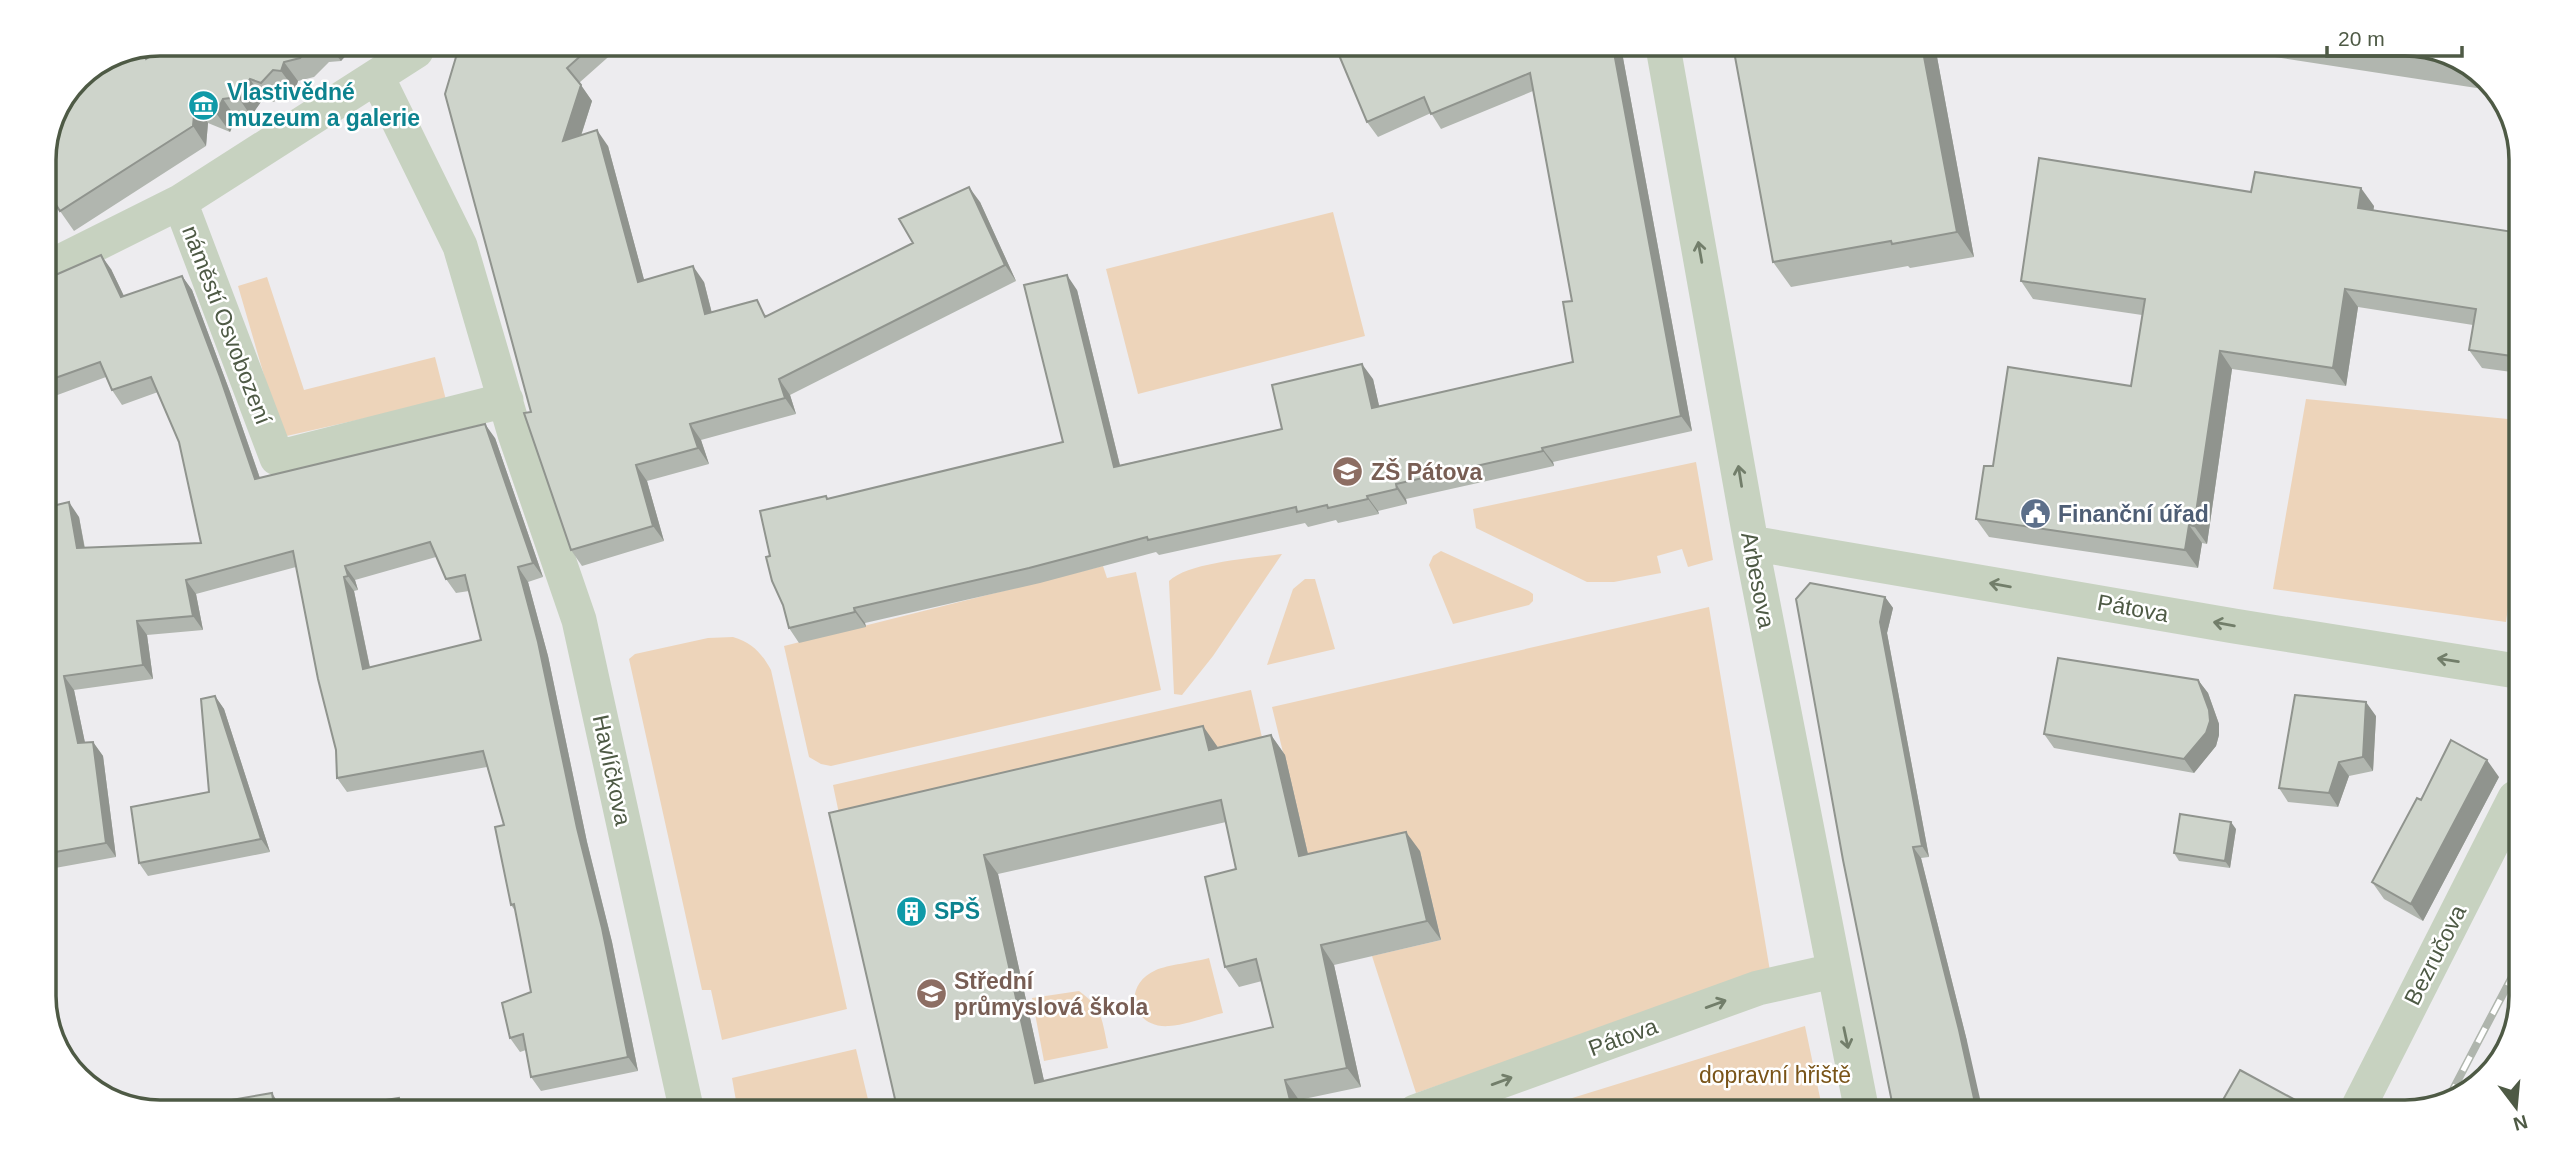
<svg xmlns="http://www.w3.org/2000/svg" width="2565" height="1156" font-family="Arial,sans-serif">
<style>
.green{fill:#edd4ba}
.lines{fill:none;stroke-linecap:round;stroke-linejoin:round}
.street{stroke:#c7d2c0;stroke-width:35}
.rail-casing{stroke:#afb5ad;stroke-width:8}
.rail{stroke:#fff;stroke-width:5;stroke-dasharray:16;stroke-linecap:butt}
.wall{fill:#b1b6af;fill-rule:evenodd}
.shaded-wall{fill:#90948e}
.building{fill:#ced4cb;stroke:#90948e;stroke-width:2;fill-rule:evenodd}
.oneway{stroke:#727e6a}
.labels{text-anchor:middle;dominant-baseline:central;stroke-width:5;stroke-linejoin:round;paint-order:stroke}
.culture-label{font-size:23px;font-weight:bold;fill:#0d838f;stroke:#fff;text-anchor:start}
.street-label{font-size:23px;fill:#4e5a45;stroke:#fff}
.education-label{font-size:23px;font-weight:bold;fill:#785e54;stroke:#fff;text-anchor:start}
.service-label{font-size:23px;font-weight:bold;fill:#4e5e75;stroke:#fff;text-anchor:start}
.park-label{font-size:23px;fill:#795418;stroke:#fff}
.rim{fill:none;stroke:#4e5a45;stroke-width:3.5}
</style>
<rect width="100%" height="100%" fill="#edecef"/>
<!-- green -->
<path class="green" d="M1333 212 1365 336 1138 394 1106 269Z
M267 277 304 390 435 357 446 400 282 437 238 286Z
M2306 399 2518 420 2517 542 2506 622 2273 589Z
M1696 462 1713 560 1688 567 1682 549 1657 556 1661 573 1614 582H1587L1476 528 1473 509Z
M1441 551 1529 591 1533 594V601L1529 605 1453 624 1429 565 1433 556Z
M1282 554 1213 656 1182 695 1174 694 1169 581C1189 562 1254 558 1282 554Z
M1103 566 1107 578 1136 572 1161 690 831 766 821 764 809 757 784 646Z
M1305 579H1315L1335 649 1267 665 1293 589Z
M1709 607 1770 971 1416 1093 1372 956 1441 940 1420 852 1313 876 1272 707Z
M733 637C752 643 761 652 771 670L847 1009 722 1040 711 990H702L629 659 635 654 708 638Z
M1251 690 1267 759 843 833 833 785Z
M1209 958 1223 1013C1206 1017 1186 1025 1169 1026 1133 1029 1120 986 1156 970 1167 965 1195 962 1209 958Z
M1079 991C1103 1008 1102 1021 1108 1048L1044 1061 1032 998Z
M1805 1026 1823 1112H1527Z
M856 1049 871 1112H738L732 1078Z"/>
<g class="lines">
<!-- street -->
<path class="street" d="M1663 47 1751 543 1862 1112
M377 77 460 246 515 434 579 620 687 1112
M180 202 277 458 506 400
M44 270 180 202 416 51
M1751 543 2234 626 2516 671
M1415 1112 1758 988 1833 971
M2356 1112 2515 798"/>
<defs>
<path id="rail" d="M2448 1099 2513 975"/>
</defs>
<!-- rail casing -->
<use href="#rail" class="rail-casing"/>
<!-- rail -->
<use href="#rail" class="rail"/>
</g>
<!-- wall -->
<path class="wall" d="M2405 44 2450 53 2496 91 2196 45Z
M1935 46 1974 257 1910 268 1908 266 1791 287 1773 262Z
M1621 47 1692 431 1553 462 1554 466 1406 499 1407 504 1378 511 1379 514 1338 523 1336 520 1308 527 1305 523 1159 555 1156 552 1040 583 865 623 866 627 799 643 789 628 770 556 826 496 828 499 1063 442 1077 290 1120 465 1282 429 1373 379 1379 406 1573 362 1572 301 1533 91 1441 129 1431 113 1378 137 1367 122 1338 51 1320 55 1315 48Z
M463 51H615L579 83 592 101 581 136 608 146 644 280 704 282 712 313 768 315 913 243 980 202 1016 281 790 395 796 414 701 440 709 464 647 481 664 541 582 566 571 550 531 412Z
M116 52H143L147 58 156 52H349L341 61 329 62 314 77 298 81 295 90 287 89 274 102 263 99 251 116 236 118 230 132 208 123 206 146 74 231 60 211Z
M2251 192 2374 206 2373 211 2520 233 2519 373 2482 368 2469 350 2473 325 2358 307 2346 386 2232 369 2207 544 2202 543 2198 568 1989 537 1976 519 1993 466 2131 386 2142 315 2033 299 2021 281Z
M111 269 124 296 182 276 192 290 230 392 260 478 495 438 543 577 528 582 548 656 587 842 612 942 638 1071 541 1091 531 1077 526 1050 520 1052 510 1038 531 992 516 912 511 905 504 825 487 767 347 792 337 778 336 750 296 567 196 594 203 630 147 635 153 679 74 690 85 743 93 742 103 756 116 857 44 870V508L79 517 85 548 201 543 179 442 158 392 122 405 112 390 106 377 44 400V280ZM436 557 446 579 456 593 469 591 481 640 370 667 354 591 358 590 355 580Z
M1885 597 1893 608 1887 633 1929 857 1921 858 1967 1041 1894 1112Z
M2198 680 2208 693 2219 724V735L2216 746 2194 773 2054 748 2044 734Z
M215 696 224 709 270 852 148 876 139 863 209 792Z
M2376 716 2373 771 2349 776 2338 807 2288 802 2279 788Z
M1271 735 1285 755 1308 854 1420 851 1441 940 1334 965 1361 1087 1299 1100 1302 1112H898L829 813 1217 746 1218 747ZM1226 822 1236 869 1225 967 1239 987 1262 981 1273 1027 1044 1081 998 874Z
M2499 777 2423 921 2384 899 2372 882 2421 800Z
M2236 829 2230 868 2179 861 2174 853Z"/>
<!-- shaded-wall -->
<path class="shaded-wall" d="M1922 46H1935L1974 257 1957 232Z
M1613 47H1621L1692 431 1681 416Z
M334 52H349L341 61Z
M284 62 298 81 295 90 281 71Z
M250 79 263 99 251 116 238 97Z
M581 85 592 101 574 157 563 141Z
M223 99 236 118 230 132 216 113Z
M195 104 208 123 206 146 193 126Z
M597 130 608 146 649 298 638 282Z
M969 187 980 202 1016 281 1005 265Z
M2361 188 2374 206 2371 227 2358 208Z
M101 255 111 269 131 311 121 297Z
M693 266 704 282 716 330 705 314Z
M1067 275 1077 290 1124 482 1114 467Z
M182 276 192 290 230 392 265 493 255 479Z
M2345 289 2358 307 2346 386 2333 368Z
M2220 351 2232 369 2207 544 2194 526Z
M1362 364 1373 379 1383 423 1372 408Z
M779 379 790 395 796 414 785 398Z
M485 424 495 438 543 577 533 563Z
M690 424 701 440 709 464 698 448Z
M1542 448 1553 462 1554 466 1543 451Z
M636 465 647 481 664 541 653 526Z
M1396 484 1406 499 1407 504 1397 489Z
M1367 496 1378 511 1379 514 1368 499Z
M69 502 79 517 87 562 77 548Z
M2189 525 2202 543 2198 568 2185 550Z
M345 566 355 580 358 590 348 576Z
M518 567 528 582 548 656 587 842 612 942 638 1071 628 1057Z
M344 577 354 591 373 683 363 669Z
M186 580 196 594 203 630 193 616Z
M1885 597 1893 608 1887 633 1929 857 1922 846 1880 622Z
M854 608 865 623 866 627 855 612Z
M137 621 147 635 153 679 143 665Z
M64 676 74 690 88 757 78 743Z
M2198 680 2208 693 2219 724V735L2216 746 2194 773 2184 759Z
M215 696 224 709 270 852 261 839Z
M2366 702 2376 716 2373 771 2363 757Z
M1203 726 1217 746 1222 769 1209 750Z
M1271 735 1285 755 1313 876 1299 856Z
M93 742 103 756 116 857 106 843Z
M2487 760 2499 777 2423 921 2411 904Z
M2339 762 2349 776 2338 807 2329 793Z
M2231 822 2236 829 2230 868 2225 861Z
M1406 832 1420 851 1441 940 1427 921Z
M1913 847 1921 858 1967 1041 1983 1112H1977Z
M984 855 998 874 1049 1103 1035 1083Z
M1321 945 1334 965 1361 1087 1347 1068Z
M1285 1080 1299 1100 1302 1112H1299L1290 1100Z
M272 1093 277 1101 279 1112H275Z
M399 1098 404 1105 405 1112H402Z
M2299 1102 2306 1112H2294Z"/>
<!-- building -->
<path class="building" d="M2335 44H2405L2450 53 2463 64Z
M1733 46H1922L1957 232 1892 244 1891 241 1773 262Z
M1613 47 1681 416 1542 448 1543 451 1396 484 1397 489 1367 496 1368 499 1328 508 1327 505 1297 512 1296 507 1148 540 1147 537 1029 568 854 608 855 612 789 628 783 605 772 581 766 557 770 556 760 511 826 496 827 499 1063 442 1024 285 1067 275 1114 467 1282 429 1272 385 1362 364 1372 408 1573 362 1563 302 1572 301 1530 73 1431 114 1424 97 1367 122 1336 48Z
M463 51H586L567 68 581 85 563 141 597 130 638 282 693 266 705 314 757 300 765 317 913 243 899 219 969 187 1005 265 779 379 785 398 690 424 698 448 636 465 653 526 571 550 524 413 531 412 445 94 456 57Z
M116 52H142L146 59 156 52H306L300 58 284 62 281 71 273 70 261 83 250 79 238 97 223 99 216 113 195 104 193 126 60 211 44 186V153L78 78Z
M2039 158 2251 192 2255 172 2361 188 2358 208 2520 233 2519 357 2469 350 2476 309 2345 289 2333 368 2220 351 2194 526 2189 525 2185 550 1976 519 1984 466H1993L2008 367 2131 386 2145 299 2021 281Z
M101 255 121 297 182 276 220 377 255 479 485 424 533 563 518 567 538 642 577 828 602 928 628 1057 531 1077 523 1034 510 1038 502 1003 531 992 514 904 511 905 495 827 504 825 483 751 337 778 336 750 318 679 293 551 186 580 193 616 137 621 143 665 64 676 78 743 93 742 106 843 44 854V508L69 502 77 548 201 543 179 442 151 377 112 390 100 362 44 382V280ZM430 542 446 579 465 575 481 640 363 669 344 577 348 576 345 566Z
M1810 583 1885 597 1880 622 1922 846 1913 847 1959 1030 1977 1112H1894L1843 860 1796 599Z
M2058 658 2198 680 2209 710 2210 721 2206 733 2184 759 2044 734Z
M2295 695 2366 702 2363 757 2339 762 2329 793 2279 788Z
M215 696 261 839 139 863 131 807 209 792 201 699Z
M1203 726 1209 750 1271 735 1299 856 1406 832 1427 921 1321 945 1347 1068 1285 1080 1290 1100 1239 1112H898L829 813ZM1221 800 1236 869 1205 877 1225 967 1256 959 1273 1027 1035 1083 984 855Z
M2451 740 2487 760 2411 904 2372 882 2417 798 2421 800Z
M2180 814 2231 822 2225 861 2174 853Z
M2240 1070 2299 1102 2294 1112H2216Z
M272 1093 275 1112H162Z
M399 1098 402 1112H311Z"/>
<!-- one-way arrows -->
<defs><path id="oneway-shaft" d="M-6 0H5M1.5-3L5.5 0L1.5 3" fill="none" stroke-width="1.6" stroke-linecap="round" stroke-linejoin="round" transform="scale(1.75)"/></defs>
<g class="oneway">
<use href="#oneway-shaft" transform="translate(1700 252) rotate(-100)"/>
<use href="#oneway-shaft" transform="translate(1740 476) rotate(-99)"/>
<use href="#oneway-shaft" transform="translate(2000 585) rotate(-170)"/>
<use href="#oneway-shaft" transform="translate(2224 624) rotate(-170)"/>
<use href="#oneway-shaft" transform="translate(2448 660) rotate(-171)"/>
<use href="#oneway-shaft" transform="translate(1716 1004) rotate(-20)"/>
<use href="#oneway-shaft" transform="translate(1846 1038) rotate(78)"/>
<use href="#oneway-shaft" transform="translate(1502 1081) rotate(-20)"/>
</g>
<!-- icons -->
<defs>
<symbol id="museum-disc" viewBox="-11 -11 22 22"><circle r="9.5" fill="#0f9aa8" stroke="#fff"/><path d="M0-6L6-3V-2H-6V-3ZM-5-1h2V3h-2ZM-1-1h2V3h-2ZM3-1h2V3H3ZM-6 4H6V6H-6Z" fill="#fff"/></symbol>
<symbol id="school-disc" viewBox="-11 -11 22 22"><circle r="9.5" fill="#8d6e63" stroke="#fff"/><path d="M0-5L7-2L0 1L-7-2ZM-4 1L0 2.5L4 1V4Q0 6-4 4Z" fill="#fff"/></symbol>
<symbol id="civic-disc" viewBox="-11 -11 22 22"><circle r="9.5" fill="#5c6f8a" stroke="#fff"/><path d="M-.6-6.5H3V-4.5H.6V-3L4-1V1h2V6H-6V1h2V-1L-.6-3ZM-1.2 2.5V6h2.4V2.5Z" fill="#fff"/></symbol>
<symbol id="building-disc" viewBox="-11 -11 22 22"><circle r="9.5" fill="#0f9aa8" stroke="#fff"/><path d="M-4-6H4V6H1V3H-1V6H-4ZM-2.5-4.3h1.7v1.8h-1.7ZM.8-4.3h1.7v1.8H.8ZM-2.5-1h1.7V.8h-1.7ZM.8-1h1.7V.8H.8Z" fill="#fff"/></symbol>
</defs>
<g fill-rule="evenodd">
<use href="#museum-disc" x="186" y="88" width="35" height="35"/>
<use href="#school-disc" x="1330" y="454" width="35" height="35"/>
<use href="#civic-disc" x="2018" y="496" width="35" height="35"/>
<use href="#building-disc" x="894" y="894" width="35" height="35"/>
<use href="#school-disc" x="914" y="976" width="35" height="35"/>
</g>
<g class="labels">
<!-- culture labels -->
<g class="culture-label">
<text x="227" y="92">Vlastivědné<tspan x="227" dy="26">muzeum a galerie</tspan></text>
<text x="934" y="911">SPŠ</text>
</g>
<!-- street labels -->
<g class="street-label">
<text transform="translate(227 325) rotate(69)">náměstí Osvobození</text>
<text transform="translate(1758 580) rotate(79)">Arbesova</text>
<text transform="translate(2133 608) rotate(10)">Pátova</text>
<text transform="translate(612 770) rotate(78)">Havlíčkova</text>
<text transform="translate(2435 955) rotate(-63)">Bezručova</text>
<text transform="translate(1623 1037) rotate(-20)">Pátova</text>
</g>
<!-- education labels -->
<g class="education-label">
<text x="1371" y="472">ZŠ Pátova</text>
<text x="954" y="981">Střední<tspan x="954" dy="26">průmyslová škola</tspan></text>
</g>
<!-- service labels -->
<g class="service-label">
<text x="2058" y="514">Finanční úřad</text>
</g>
<!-- park labels -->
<g class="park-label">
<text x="1775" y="1075">dopravní hřiště</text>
</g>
</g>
<!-- crop -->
<path d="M0 0H2565V1156H0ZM160 56H2405A104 104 0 0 1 2509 160V996A104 104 0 0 1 2405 1100H160A104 104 0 0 1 56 996V160A104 104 0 0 1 160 56Z" fill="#fff" fill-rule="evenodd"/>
<path class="rim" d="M160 56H2405A104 104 0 0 1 2509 160V996A104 104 0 0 1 2405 1100H160A104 104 0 0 1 56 996V160A104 104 0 0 1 160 56Z"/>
<!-- north arrow -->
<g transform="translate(2516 1107) rotate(164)" stroke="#ffffff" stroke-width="5" paint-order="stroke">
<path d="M0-5L12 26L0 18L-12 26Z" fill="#4e5a45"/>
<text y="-10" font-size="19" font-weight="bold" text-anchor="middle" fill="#4e5a45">N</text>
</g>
<!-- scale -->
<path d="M2327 46v10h135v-10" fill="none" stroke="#4e5a45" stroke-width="3.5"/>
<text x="2338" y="46" font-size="21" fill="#4e5a45" stroke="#ffffff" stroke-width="5" paint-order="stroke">20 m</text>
</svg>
